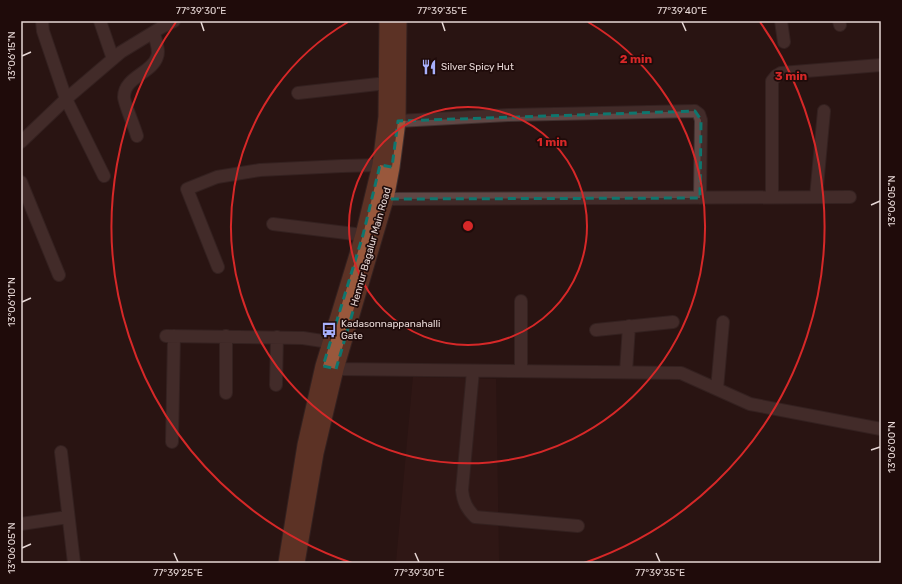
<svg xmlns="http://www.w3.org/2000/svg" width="902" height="584" font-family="Rubik,sans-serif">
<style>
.built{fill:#371c1a}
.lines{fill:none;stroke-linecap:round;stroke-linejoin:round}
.minor-casing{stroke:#403130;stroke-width:14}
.major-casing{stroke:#403130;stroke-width:17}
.minor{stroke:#604745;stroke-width:12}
.major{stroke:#99583c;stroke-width:15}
.marked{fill:none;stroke:#0f766e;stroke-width:3;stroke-dasharray:8 5;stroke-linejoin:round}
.ticks{fill:none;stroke:#e6d7d5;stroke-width:1.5}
.ring{fill:none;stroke:#d62828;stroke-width:2}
.labels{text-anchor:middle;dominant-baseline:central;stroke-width:3.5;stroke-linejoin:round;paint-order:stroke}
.poi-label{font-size:10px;fill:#e6d7d5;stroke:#1f0b0a;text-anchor:start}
.street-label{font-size:10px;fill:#e6d7d5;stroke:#1f0b0a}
.centre{fill:#d62828;stroke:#1f0b0a;stroke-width:2}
.ring-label{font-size:12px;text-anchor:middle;font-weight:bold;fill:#d62828;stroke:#1f0b0a;stroke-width:3.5;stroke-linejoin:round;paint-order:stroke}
.neatline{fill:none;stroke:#e6d7d5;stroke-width:1.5}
.ticks-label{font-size:10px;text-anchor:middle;fill:#e6d7d5}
</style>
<rect width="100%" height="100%" fill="#291413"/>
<!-- built -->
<path class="built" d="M413 377 496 379 499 563H396Z"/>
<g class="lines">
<defs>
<path id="minor" d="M42 21 43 31 66 99 104 176
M100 21 113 59
M781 21 784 42
M839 21 840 25
M298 93 387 83
M398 121 508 115 695 111 699 114 701 120 700 198
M137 136C135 128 124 103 124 97 124 77 152 73 157 57 160 50 155 40 154 32
M21 142 66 99 121 52 162 27 174 21
M21 182 59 275
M772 197V81L776 76 781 73 881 65
M816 197 824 111
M386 199 850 197
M273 224 363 235
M218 267 187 189 217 177 260 170 342 166 380 165 387 166
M596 330 673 322
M166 336 303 338 329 342
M328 367 336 369 681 373 750 404 881 429
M473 371 462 490C463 502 467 509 475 517L578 526
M521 371V301
M626 372 629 326
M276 385 277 337
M717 389 723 322
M226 393V336
M172 442 174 336
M61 452 74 563
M21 524 68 517"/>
<path id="major" d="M286 563 305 445 323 366 363 235 380 165 386 117 387 21
M297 563 316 453 336 369 386 199 392 167 398 121 399 21"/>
</defs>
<!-- minor casing -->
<use href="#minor" class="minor-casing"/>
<!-- major casing -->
<use href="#major" class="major-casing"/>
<!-- minor -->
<use href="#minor" class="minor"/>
<!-- major -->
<use href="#major" class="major"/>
</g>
<!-- marked area -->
<path d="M0 0H902V584H0ZM695 111 701 120 700 198 386 199 336 369 323 366 363 235 380 165 392 167 398 121Z" fill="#291413" fill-opacity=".55" fill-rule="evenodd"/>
<path class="marked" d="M695 111 701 120 700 198 386 199 336 369 323 366 363 235 380 165 392 167 398 121Z"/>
<!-- ticks -->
<path class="ticks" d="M201 22 204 31M442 22 445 31M682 22 686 31M22 56 31 52M871 205 880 201M22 302 31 298M871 450 880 447M22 548 31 544M174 553 178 562M415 553 419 562M656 553 660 562"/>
<!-- distance rings -->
<g class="ring">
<circle cx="468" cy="226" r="119"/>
<path d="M588 22A237 237 0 1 1 348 22"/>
<path d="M352 563A356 356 0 0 1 176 22M760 22A356 356 0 0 1 584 563"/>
</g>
<!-- icons -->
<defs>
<symbol id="restaurant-bare" viewBox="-9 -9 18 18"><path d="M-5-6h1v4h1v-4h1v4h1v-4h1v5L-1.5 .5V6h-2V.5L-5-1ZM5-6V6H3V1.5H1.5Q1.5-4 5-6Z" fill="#a8b0fc" stroke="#1f0b0a" stroke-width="2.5" paint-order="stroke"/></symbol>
<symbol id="bus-bare" viewBox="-9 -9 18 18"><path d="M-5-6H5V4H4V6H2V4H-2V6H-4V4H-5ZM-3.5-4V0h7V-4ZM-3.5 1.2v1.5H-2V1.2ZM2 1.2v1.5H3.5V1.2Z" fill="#a8b0fc" stroke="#1f0b0a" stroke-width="2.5" paint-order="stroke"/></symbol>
</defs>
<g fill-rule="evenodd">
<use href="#restaurant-bare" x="418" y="56" width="22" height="22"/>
<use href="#bus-bare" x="318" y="319" width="22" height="22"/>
</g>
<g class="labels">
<!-- poi labels -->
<g class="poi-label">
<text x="441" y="67">Silver Spicy Hut</text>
<text x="341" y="324">Kadasonnappanahalli<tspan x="341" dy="12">Gate</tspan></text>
</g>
<!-- street labels -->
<g class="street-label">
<text transform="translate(371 247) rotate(-74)">Hennur Bagalur Main Road</text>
</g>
</g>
<circle cx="468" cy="226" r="6" class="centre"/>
<g class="ring-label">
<text x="636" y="63">2 min</text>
<text x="791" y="80">3 min</text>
<text x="552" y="146">1 min</text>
</g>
<!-- border -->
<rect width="902" height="584" fill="none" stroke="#1f0b0a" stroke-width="44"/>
<rect x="22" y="22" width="858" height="540" class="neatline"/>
<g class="ticks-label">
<text x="201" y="14">77°39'30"E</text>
<text x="442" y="14">77°39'35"E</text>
<text x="682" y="14">77°39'40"E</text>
<text transform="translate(11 56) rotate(-90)" y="4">13°06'15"N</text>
<text transform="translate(891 201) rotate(-90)" y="4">13°06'05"N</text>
<text transform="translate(11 302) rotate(-90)" y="4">13°06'10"N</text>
<text transform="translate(891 447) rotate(-90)" y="4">13°06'00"N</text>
<text transform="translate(11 548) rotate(-90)" y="4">13°06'05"N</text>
<text x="178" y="576">77°39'25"E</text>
<text x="419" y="576">77°39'30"E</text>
<text x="660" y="576">77°39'35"E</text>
</g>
</svg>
